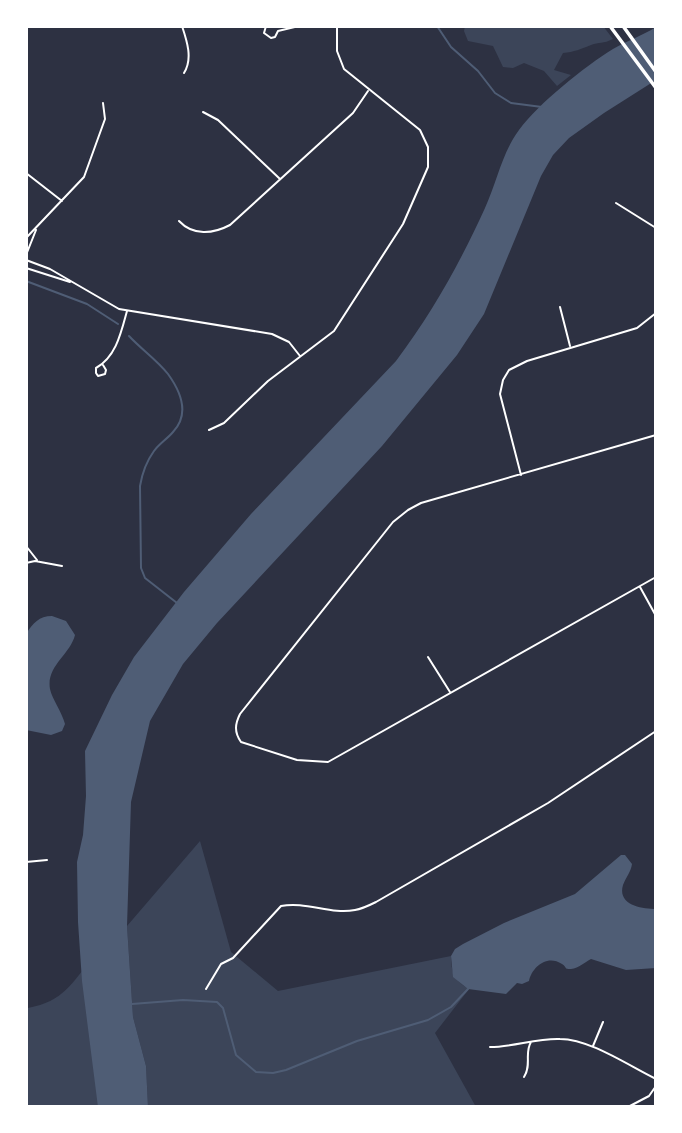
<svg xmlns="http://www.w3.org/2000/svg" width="682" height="1133" font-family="'Noto Sans',sans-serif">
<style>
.green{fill:#3c4559}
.water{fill:#4f5d75}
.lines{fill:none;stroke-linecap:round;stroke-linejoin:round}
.stream{stroke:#4f5d75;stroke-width:2}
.minor{stroke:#fff;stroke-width:2}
.trunk{stroke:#fff;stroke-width:3.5}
</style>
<rect width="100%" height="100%" fill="#2d3142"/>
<!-- green -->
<path class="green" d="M465 26H603L613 39C603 44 599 42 591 45 581 49 574 52 563 53L554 70 571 75 557 86 544 71 524 63 513 68 503 67 493 46 468 41 464 31Z
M200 841 231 952 278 991 451 956C451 973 455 981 469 989L435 1033 476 1107H148L146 1066 133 1017 127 926Z
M93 957 109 1107H26L28 1008C64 1001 71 984 93 957Z"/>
<!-- water -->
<path class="water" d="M656 27V80L604 113 569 138 553 155 541 176 484 314 457 355 382 446 217 623 183 664 150 721 131 802 127 926 133 1017 146 1066 148 1107H98L82 981 78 922 77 862 83 835 86 796 85 751 112 695 134 657 184 592 251 514 396 361C432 313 460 263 485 208 497 182 502 153 519 130 539 103 584 67 613 49 626 41 642 36 656 27Z
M52 616 66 621 75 635C70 655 46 666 50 689 52 699 62 712 65 724L62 731 51 735 26 730V634C33 623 39 616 52 616Z
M621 855H625L632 864C631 872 626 877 623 885 617 905 642 909 656 909V968L626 970 591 959C585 962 579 968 571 969 563 969 568 968 562 964 547 954 532 967 529 981L522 984 517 983 506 994 468 989 453 977 451 956 455 949 463 944 504 923 575 894Z"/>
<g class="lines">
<!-- stream -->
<path class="stream" d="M437 26 451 47 478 71 495 93 511 103 542 107
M26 281 87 304 118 324
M129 336C141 349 157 360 168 374 181 392 190 414 173 432 167 439 159 444 154 451 146 462 142 474 140 486L141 568 145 578 177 603
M132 1004 183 1000 217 1002 223 1008 236 1055 256 1072 273 1073 286 1070 357 1041 428 1020 451 1007 468 989"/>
<!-- minor -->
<path class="minor" d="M182 26C187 41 193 59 184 73
M266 26 264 33 271 38 275 37 278 31 299 26
M203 112 218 120 280 179
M26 173 62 201
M616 203 656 228
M179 221C193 236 213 234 230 225L353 113 368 91
M26 238 84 177 105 119 103 103
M26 255 36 230
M26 260 50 269 119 309 272 334 289 342 300 356
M26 268 70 282
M560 307 570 346
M103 365 106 370 105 374 98 376 96 373V368C116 357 121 333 127 311
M209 430 224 423 268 381 334 331 403 224 428 167V147L420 130 344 69 337 51V26
M656 435 421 503 408 510 393 522 240 714C235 724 234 732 241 742L297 760 328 762 656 577
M521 475 500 394 503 380 509 370 527 361 637 328 656 313
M26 546 37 560
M26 563 35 561 62 566
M640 587 656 616
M428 657 450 692
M26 862 47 860
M26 952V968
M206 989 221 964 233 958 281 906C306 901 331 915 355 910 362 909 370 905 376 902L548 803 656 731
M593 1046 603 1022
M490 1047C513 1047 537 1038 560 1039 590 1039 629 1066 656 1079
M524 1077C532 1065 524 1053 531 1042
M628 1107 649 1096 656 1086"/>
<!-- trunk -->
<path class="trunk" d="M610 26 656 88
M623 26 656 72"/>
</g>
<!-- border -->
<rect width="682" height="1133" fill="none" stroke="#ffffff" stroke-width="56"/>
</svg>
